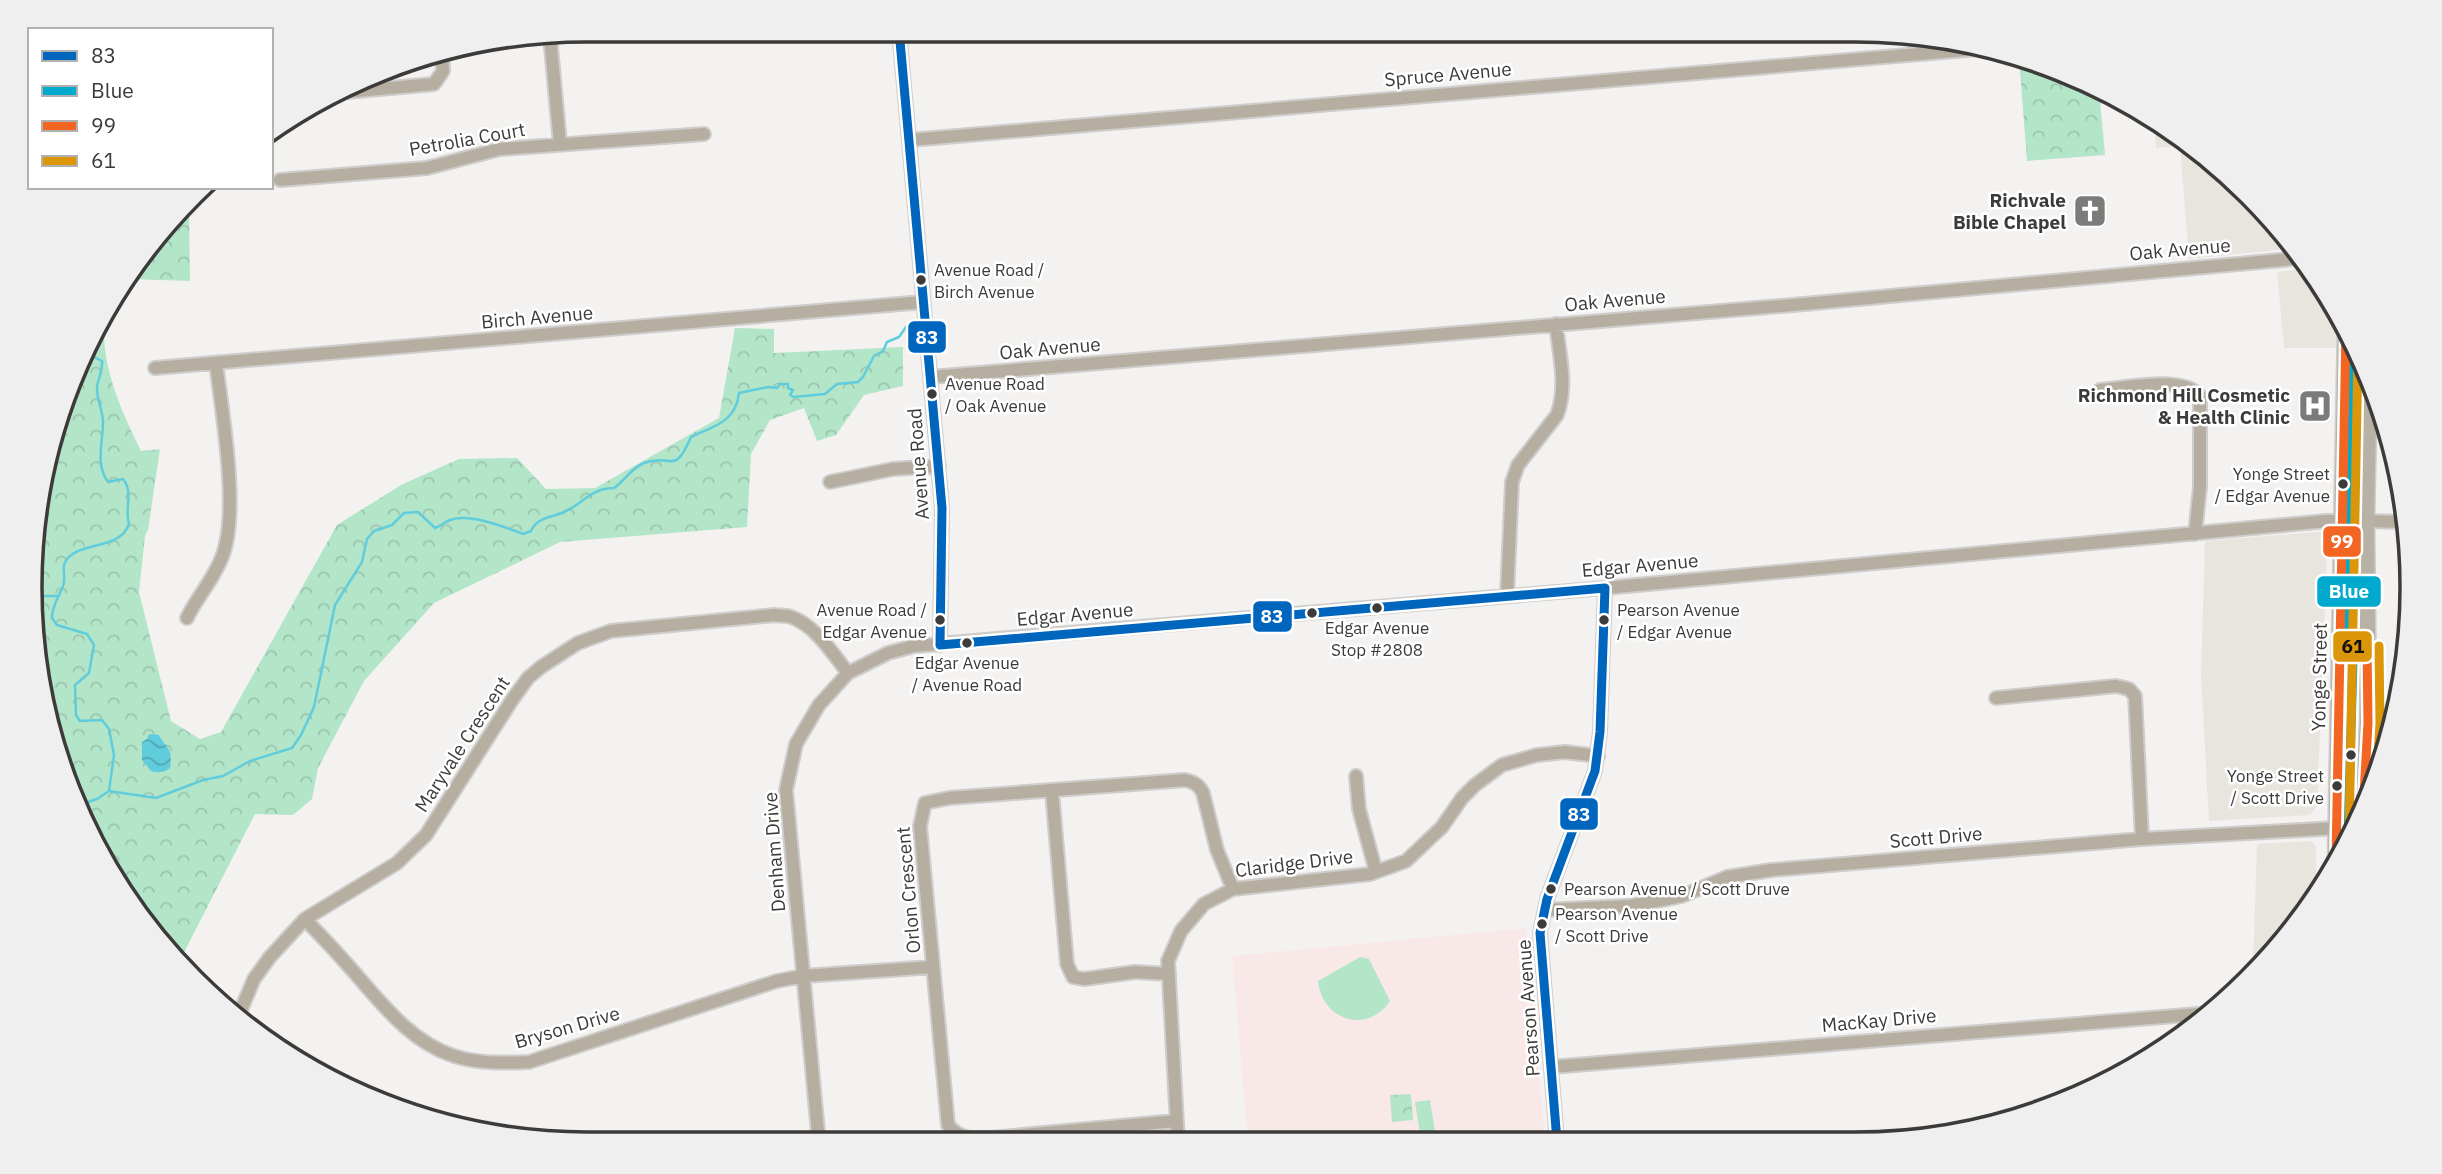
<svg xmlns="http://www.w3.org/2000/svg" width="2442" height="1174" font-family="'IBM Plex Sans',sans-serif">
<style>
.built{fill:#e8e5df}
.education{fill:#f8e9e8}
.forest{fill:url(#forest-crowns)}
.pitch{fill:#b3e5c9}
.water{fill:url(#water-waves)}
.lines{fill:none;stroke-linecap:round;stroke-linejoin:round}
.stream{stroke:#61ccdb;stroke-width:2.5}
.minor-casing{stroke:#cecdcc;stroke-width:16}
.major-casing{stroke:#cecdcc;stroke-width:19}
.minor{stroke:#b6aea0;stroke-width:12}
.major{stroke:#b8b1a5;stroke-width:16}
.bus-1-casing{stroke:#fff;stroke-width:14}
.bus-2-casing{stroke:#fff;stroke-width:14}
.bus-3-casing{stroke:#fff;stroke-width:14}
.bus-4-casing{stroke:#fff;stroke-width:14}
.bus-1{stroke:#0065bd;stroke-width:9}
.bus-2{stroke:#00a9ce;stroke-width:9}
.bus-3{stroke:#f26522;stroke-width:9}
.bus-4{stroke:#db9609;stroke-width:9}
.bus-dot{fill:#3c3b3a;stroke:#fff;stroke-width:2.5}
.labels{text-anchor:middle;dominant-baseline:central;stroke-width:5;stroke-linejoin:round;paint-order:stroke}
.bus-label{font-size:17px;fill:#3c3b3a;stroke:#fff;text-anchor:start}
.street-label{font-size:19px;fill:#3c3b3a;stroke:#fff}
.poi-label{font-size:19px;font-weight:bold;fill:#3c3b3a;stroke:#fff;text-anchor:end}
.rim{fill:none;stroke:#3c3b3a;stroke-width:3.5}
.line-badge{stroke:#fff;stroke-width:2.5}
.badge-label{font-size:19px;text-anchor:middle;font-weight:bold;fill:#fff}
.pale-badge-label{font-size:19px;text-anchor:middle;font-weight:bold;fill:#111}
</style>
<defs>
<pattern id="forest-crowns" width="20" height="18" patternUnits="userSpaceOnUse" patternTransform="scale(1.75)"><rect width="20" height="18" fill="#b3e5c9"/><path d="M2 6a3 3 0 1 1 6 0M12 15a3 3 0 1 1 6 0" fill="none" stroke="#9bc5ad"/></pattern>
<pattern id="water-waves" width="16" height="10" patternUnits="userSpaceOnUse" patternTransform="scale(1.75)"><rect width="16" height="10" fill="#61ccdb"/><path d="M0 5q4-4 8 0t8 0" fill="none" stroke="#51a7b3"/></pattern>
</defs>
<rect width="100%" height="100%" fill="#f3f2f0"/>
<!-- built -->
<path class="built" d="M2154 118 2165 124 2249 193 2294 248 2189 259 2180 146 2156 148Z
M2311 268 2319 278 2338 315 2339 348H2284L2277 272Z
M2328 531 2317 806 2310 815 2209 821 2201 676 2205 541Z
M2312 841 2316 847V894L2297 926 2253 970 2257 844Z"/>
<!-- education -->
<path class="education" d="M1526 928 1545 1141 1248 1142 1232 956Z"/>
<!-- forest -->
<path class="forest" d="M2019 57 2069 72 2099 89 2105 155 2027 161Z
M189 208 190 281 129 279 120 284 123 278Z
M108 307C94 353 121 410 141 451L160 449 148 530 145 536 139 592 171 721 200 739 221 732 337 525 401 485 459 459 517 458 546 489 595 488 719 418 735 328 774 329V353L903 347V386L864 395 836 435 817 441 804 408 770 420 751 454 747 527 560 542 434 603 364 681 318 768 312 799 293 815 255 814 179 962 145 926 87 834 34 659 39 521 43 520 39 511 41 478 72 373Z
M1411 1094 1413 1120 1392 1122 1390 1095Z"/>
<!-- pitch -->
<path class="pitch" d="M1360 957 1369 959 1390 1001C1367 1035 1322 1020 1318 981Z
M1430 1100 1436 1137 1421 1140 1415 1102Z"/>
<!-- water -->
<path class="water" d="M149 734 159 735C167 750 173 747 170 768 164 773 158 773 151 771L142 760V742L147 739Z"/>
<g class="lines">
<!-- stream -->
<path class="stream" d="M82 354 92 356 102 361C103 372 97 379 97 389 97 400 103 411 103 422 103 442 95 465 108 482L123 479C134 492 124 509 129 524 120 550 82 541 67 559 60 567 67 578 63 586 59 597 52 605 52 618L57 625 87 634 94 645 89 673 75 685 76 715 80 721 102 720 109 729 114 755 109 791
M36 600 45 596H57
M79 805 97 799 109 791 156 798 203 780 223 776 250 761 292 748 301 735 314 707 335 605 362 562 367 539 374 531 392 525 404 513 418 512 435 528C440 526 445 522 450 520 469 513 505 527 523 534L531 531C537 517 551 518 564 512 583 504 591 488 614 488 625 481 631 468 644 463 673 452 673 478 691 437 714 426 736 422 739 393L768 387 777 388 780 384H788V388L793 390 790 395 794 397 825 394 837 384 858 382 863 377 874 356 883 351 887 342 899 337 906 327"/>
<defs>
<path id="minor" d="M899 30 942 508 940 645
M550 36 560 144
M346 92 434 84 443 71 442 54
M910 140 1990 48
M280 180 427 168 500 149 704 134
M155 368 923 302
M931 377 1804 304 2303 258
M2100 390C2126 388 2183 375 2200 396V487L2195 534
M830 482 893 469 939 466
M2366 521 2406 522
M1507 595 1512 482 1518 465 1557 415C1568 386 1559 353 1556 324
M187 618C197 597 214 579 222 557 240 512 222 413 216 363
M1996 698 2116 686 2129 689 2135 696 2136 715 2142 839
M1356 776 1359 809 1376 872
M1052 791 1067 964 1073 977 1084 979 1135 972 1169 974
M1545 910 1630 906 1682 896 1727 877 1772 870 2142 839 2355 827
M305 919C318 933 332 947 345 962 377 997 407 1041 454 1056 479 1064 504 1063 529 1062L777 981 803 976 933 967
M238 1017 254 979 270 957 305 919 397 863 426 835 512 700 528 678 541 667 578 643 611 631 774 615C779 616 786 615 791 617 815 625 833 654 848 673
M1551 1067 2211 1013
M1176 1121 990 1138C973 1138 960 1140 948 1125L920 826 925 803 949 798 1185 780C1194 782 1199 785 1203 793L1217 850 1233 889
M1557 1141 1540 933 1547 899 1595 771 1600 732 1605 588
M1178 1142 1168 961 1181 931 1204 904 1233 889 1370 874 1406 861 1442 827 1462 798 1475 785 1502 765 1537 755 1565 752 1598 756
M819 1143 786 790 796 744 819 705 848 673 888 653 914 646 1605 588 2327 521H2343"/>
<path id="major" d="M2363 812 2368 723 2366 521 2369 371
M2336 860 2346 328"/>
</defs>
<!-- minor casing -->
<use href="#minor" class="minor-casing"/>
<!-- major casing -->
<use href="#major" class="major-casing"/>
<!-- minor -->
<use href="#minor" class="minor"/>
<!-- major -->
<use href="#major" class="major"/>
<defs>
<path id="bus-1" d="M899 30 942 508 940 645
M940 645 1605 588
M1557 1141 1540 933 1547 899 1595 771 1600 732 1605 588"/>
<path id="bus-2" d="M2348 838 2353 660 2348 648 2354 344"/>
<path id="bus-3" d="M2364 795 2368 723 2367 646
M2336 859 2346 329"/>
<path id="bus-4" d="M2377 775 2380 723 2379 646
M2349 837 2358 351"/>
</defs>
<!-- bus-1 casing -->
<use href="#bus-1" class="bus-1-casing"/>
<!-- bus-2 casing -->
<use href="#bus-2" class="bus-2-casing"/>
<!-- bus-3 casing -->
<use href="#bus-3" class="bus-3-casing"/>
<!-- bus-4 casing -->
<use href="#bus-4" class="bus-4-casing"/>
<!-- bus-1 -->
<use href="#bus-1" class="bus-1"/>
<!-- bus-2 -->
<use href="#bus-2" class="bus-2"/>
<!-- bus-3 -->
<use href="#bus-3" class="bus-3"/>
<!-- bus-4 -->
<use href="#bus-4" class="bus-4"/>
</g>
<!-- icons -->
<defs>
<symbol id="church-square" viewBox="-11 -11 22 22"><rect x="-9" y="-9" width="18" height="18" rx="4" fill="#7c7b7a" stroke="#fff"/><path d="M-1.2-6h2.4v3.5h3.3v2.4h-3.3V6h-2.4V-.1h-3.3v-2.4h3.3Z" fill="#fff"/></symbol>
<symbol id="hospital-square" viewBox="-11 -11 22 22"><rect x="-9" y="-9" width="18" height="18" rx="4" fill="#7c7b7a" stroke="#fff"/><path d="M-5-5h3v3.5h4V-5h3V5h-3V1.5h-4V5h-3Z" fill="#fff"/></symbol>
</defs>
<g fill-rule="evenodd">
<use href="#church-square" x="2071" y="192" width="38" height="38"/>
<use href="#hospital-square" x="2296" y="387" width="38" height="38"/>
</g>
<!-- markers -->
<g class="bus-dot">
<circle cx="921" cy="280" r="6"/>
<circle cx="932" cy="394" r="6"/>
<circle cx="2343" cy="484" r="6"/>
<circle cx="1377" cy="608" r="6"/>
<circle cx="1312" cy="613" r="6"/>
<circle cx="940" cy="620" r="6"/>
<circle cx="1604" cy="620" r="6"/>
<circle cx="967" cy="643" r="6"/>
<circle cx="2351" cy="755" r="6"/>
<circle cx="2337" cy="786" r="6"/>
<circle cx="1551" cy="889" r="6"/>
<circle cx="1542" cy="924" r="6"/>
</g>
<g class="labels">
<!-- bus labels -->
<g class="bus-label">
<text x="934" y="270">Avenue Road /<tspan x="934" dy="22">Birch Avenue</tspan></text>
<text x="945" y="384">Avenue Road<tspan x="945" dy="22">/ Oak Avenue</tspan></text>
<text x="2330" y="474" text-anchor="end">Yonge Street<tspan x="2330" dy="22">/ Edgar Avenue</tspan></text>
<text x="927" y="610" text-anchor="end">Avenue Road /<tspan x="927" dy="22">Edgar Avenue</tspan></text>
<text x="1617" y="610">Pearson Avenue<tspan x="1617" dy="22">/ Edgar Avenue</tspan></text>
<text x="1377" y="628" text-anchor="middle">Edgar Avenue<tspan x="1377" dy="22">Stop #2808</tspan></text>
<text x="967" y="663" text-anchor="middle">Edgar Avenue<tspan x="967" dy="22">/ Avenue Road</tspan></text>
<text x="2324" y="776" text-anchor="end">Yonge Street<tspan x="2324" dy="22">/ Scott Drive</tspan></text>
<text x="1564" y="889">Pearson Avenue / Scott Druve</text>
<text x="1555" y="914">Pearson Avenue<tspan x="1555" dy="22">/ Scott Drive</tspan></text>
</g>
<!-- street labels -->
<g class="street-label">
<text transform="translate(1448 74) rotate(-5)">Spruce Avenue</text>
<text transform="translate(467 139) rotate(-10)">Petrolia Court</text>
<text transform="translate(2180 249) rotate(-5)">Oak Avenue</text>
<text transform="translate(1615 300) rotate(-5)">Oak Avenue</text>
<text transform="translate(537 317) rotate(-5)">Birch Avenue</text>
<text transform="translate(1050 348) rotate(-5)">Oak Avenue</text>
<text transform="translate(918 464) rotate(-94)">Avenue Road</text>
<text transform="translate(1640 565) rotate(-5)">Edgar Avenue</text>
<text transform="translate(1075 614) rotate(-5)">Edgar Avenue</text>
<text transform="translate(2319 677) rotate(-89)">Yonge Street</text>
<text transform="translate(462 744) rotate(-57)">Maryvale Crescent</text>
<text transform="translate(1936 837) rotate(-5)">Scott Drive</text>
<text transform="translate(774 852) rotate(-94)">Denham Drive</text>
<text transform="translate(1294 863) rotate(-7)">Claridge Drive</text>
<text transform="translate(908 890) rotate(-95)">Orlon Crescent</text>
<text transform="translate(1528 1008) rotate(-94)">Pearson Avenue</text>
<text transform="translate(1879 1020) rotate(-5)">MacKay Drive</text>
<text transform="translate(567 1027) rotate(-16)">Bryson Drive</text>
</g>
<!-- poi labels -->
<g class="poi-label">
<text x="2066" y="200">Richvale<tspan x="2066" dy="22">Bible Chapel</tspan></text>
<text x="2290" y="395">Richmond Hill Cosmetic<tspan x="2290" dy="22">&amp; Health Clinic</tspan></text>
</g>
</g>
<!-- crop -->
<path d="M0 0H2442V1174H0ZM587 42H1855A545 545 0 0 1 2400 587V587A545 545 0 0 1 1855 1132H587A545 545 0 0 1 42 587V587A545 545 0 0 1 587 42Z" fill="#efefef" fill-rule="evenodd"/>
<path class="rim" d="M587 42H1855A545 545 0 0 1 2400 587V587A545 545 0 0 1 1855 1132H587A545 545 0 0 1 42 587V587A545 545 0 0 1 587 42Z"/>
<g class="line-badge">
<rect x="907" y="320" width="40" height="34" rx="7" fill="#0065bd"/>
<rect x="2322" y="525" width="40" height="33" rx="7" fill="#f26522"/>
<rect x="2316" y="575" width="66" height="33" rx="7" fill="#00a9ce"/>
<rect x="1252" y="600" width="41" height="33" rx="7" fill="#0065bd"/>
<rect x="2332" y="630" width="41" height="33" rx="7" fill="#db9609"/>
<rect x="1559" y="797" width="40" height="34" rx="7" fill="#0065bd"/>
</g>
<g class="badge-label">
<text x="927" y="344">83</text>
<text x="2342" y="548">99</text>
<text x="2349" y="598">Blue</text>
<text x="1272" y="623">83</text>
<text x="1579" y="821">83</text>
</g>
<g class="pale-badge-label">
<text x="2353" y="653">61</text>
</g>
<!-- legend -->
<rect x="28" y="28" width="245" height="161" fill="#ffffff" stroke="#b1b1b0" stroke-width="2"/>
<rect x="42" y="51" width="35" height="10" fill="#0065bd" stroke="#b1b1b0" stroke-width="2"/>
<text x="91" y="63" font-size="21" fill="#3c3b3a">83</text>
<rect x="42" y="86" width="35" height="10" fill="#00a9ce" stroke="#b1b1b0" stroke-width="2"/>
<text x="91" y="98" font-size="21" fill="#3c3b3a">Blue</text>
<rect x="42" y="121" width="35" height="10" fill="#f26522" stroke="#b1b1b0" stroke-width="2"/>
<text x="91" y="133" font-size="21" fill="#3c3b3a">99</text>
<rect x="42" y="156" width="35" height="10" fill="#db9609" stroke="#b1b1b0" stroke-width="2"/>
<text x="91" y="168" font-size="21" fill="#3c3b3a">61</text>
</svg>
